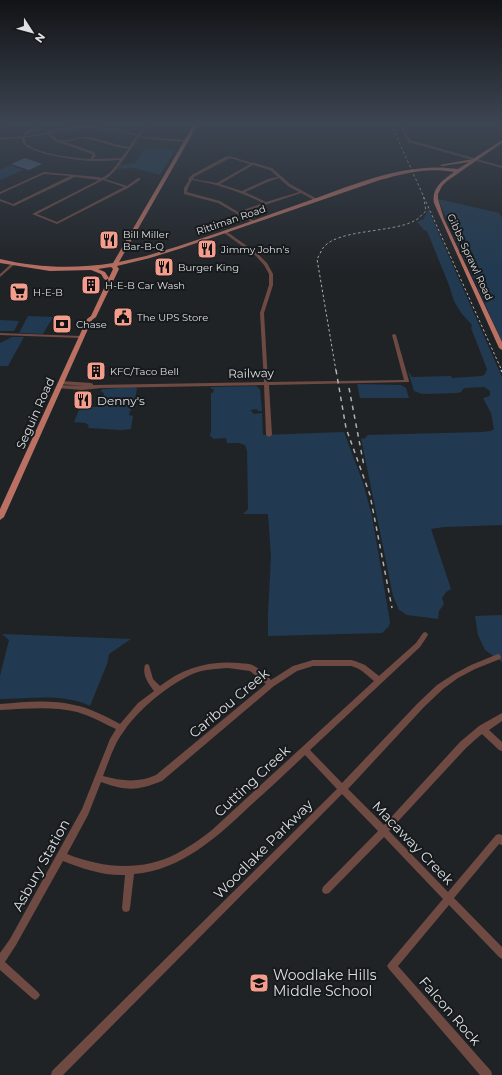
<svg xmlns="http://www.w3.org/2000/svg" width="502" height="1075" font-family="Montserrat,sans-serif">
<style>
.green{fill:#213a51}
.water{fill:#445f7a}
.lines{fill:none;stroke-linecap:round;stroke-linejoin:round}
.minor{fill:#6f4a43;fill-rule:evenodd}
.major{fill:#ba7062;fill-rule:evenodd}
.rail-far1{stroke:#afb1b3;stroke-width:1;stroke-dasharray:2.5 2.5;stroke-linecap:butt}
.rail{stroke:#afb1b3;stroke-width:1.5;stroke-dasharray:4.5 4.5;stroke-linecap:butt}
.labels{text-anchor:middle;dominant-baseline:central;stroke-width:4;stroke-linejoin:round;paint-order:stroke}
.far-street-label{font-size:10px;fill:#dedfe1;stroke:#171a1c}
.far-poi-label{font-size:10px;fill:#dedfe1;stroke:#171a1c;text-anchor:start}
.street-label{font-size:12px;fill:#dedfe1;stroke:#171a1c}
.poi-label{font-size:12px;fill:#dedfe1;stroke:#171a1c;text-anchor:start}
.near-street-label{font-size:14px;fill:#dedfe1;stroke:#171a1c}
.near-poi-label{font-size:14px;fill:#dedfe1;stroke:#171a1c;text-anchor:start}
</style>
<rect width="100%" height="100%" fill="#202326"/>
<!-- green -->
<path class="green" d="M145 149 175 150 160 175 135 168 117 169 120 165 135 163Z
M10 165 23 170 0 180V170Z
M438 199 499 213 502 218V342Z
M428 209 502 377V525L444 527 431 529 451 589 446 592 442 598 444 604 439 611 438 619 407 615 399 610 393 596 361 438 364 439 368 435 482 432 491 431 494 429 491 413 483 398 490 396V391L484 387 464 388 461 392 457 393 422 394 414 391 408 371 412 377 451 376 452 378 482 376 485 374 487 369 471 328 472 325 462 314 454 301 449 285 427 231 424 230 417 222 424 219Z
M28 316 53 317 43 334 19 333Z
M0 320 19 321 14 331H0Z
M12 337H24L8 366H0V343Z
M357 384 401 385 406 388 409 398H360Z
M256 386 260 389 262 411H258L257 409 250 410 254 414 262 413 263 435 344 432 363 483 372 516 390 622 389 626 382 633 268 636V614L271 557 268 514H243L248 509V506L247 451 245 445 238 443H227L226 438 214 439 210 436 211 431V393H213L214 389H211V387Z
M134 387 137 388 134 407 130 411 129 415 133 416 131 429 121 430 88 428 89 426 86 423 74 422 79 410 92 409V407H97L98 405H96L100 404 104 393 101 392 102 389Z
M502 615V662L485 650 478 635 475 616Z
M2 634 131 639 109 654 107 664 90 706C63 693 29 699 0 699V676L9 640Z"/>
<!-- water -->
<path class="water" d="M25 158 42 164 29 170 11 164Z"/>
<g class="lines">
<!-- minor -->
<path class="minor" d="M10 124H13L0 130V128Z
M146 124H148L140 136 146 137 186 140 188 141 186 142 146 139 139 137C131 148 117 173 105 179L127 186 138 178H140V180L128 188 57 224 32 214 99 180 75 177 14 206 0 201V199L13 204 70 176 44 174 0 194V192L44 172 98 177 102 178C110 174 115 167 120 160 110 161 100 161 91 161 76 160 31 155 22 142V138L0 140V138L23 136 25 132 36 127 37 129 27 134 26 136C42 134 57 129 73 127 95 125 116 129 138 135ZM91 128 111 130 137 136 129 147C114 145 97 136 82 137 75 137 63 143 57 139 55 138 52 135 50 133L72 129ZM47 134 55 141 92 154V156L90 159C74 158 35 154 25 142V138ZM82 138C98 140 112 147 128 149L121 158 93 159 96 156 94 152 65 142ZM103 180 124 187 57 222 37 214Z
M399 124H401L410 140 502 166V168L408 142Z
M230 156 252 163 255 162V163L272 168 290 184 319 200 316 201 301 193 241 213 254 221 255 222 253 223 218 203 184 194V188L189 180 188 179 192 175 225 157ZM230 158 250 164 217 183 193 179 194 177ZM253 165 270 170 278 177 268 179 242 191 220 184ZM279 178 288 186 299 192 266 202 245 192 270 181ZM192 180C217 184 241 192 263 203L238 212 220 201 187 192 188 188Z
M224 231H226L258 254 267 263 273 274V285L264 313 268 382 404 380 392 335 394 334 396 335 409 381V382L269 385 272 435 269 437 266 435 264 385 102 388 82 390 57 388V387L59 385 85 386 59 384V383L61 381 91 383 93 384V385L264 382 260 313 269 285V274L264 265 256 256 224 233Z
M12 263 15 264 0 277V274Z
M0 333 81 336 83 337 81 338 0 335Z
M425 632 427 633 428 635 420 647 310 750 342 783 418 703 437 685 454 674 471 665 498 654 500 655 501 657 500 659 475 669 458 678 443 689 424 707 348 789 384 825 460 742 479 726 502 713V721L489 730 502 742V751L499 750 482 734 476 739 466 748 389 831 448 892 496 835 499 834 502 835V845L499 844 454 898 502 947V959L499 957 449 905 398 966 491 1071 492 1075H480L389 969 387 966 389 963 443 899 384 837 329 893 326 894 323 893 322 890 323 887 378 831 342 794 63 1075H51L52 1071 337 789 305 755C287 772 269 789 251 805 217 837 182 870 134 874L130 908 129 911 126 912 123 911 122 908 125 875C104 876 83 869 63 861L16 945 5 962 38 992 40 995 38 998 35 1000 32 998 0 970V953L10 939 82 809 110 739 116 729C103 723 91 716 77 712 52 706 25 709 0 710V704C25 702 50 699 74 705 90 708 105 716 120 724L138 703 154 691C148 683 142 675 145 665L147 664 149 665 153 679 160 686C183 668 209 660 239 663 244 664 250 663 254 666 260 669 266 675 271 680L293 666 313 660H351L355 661 365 665 379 676 416 643 423 633ZM313 666H351C360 668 367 675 374 681L212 830C201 839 189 847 176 854 140 872 103 868 67 854L88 815 101 782C126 791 137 791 162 781L274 686 297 671ZM228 668 250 671 266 684 156 775C138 783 122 781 103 776 109 761 114 744 124 731 139 709 170 683 195 673 205 669 217 669 228 668Z"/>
<!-- major -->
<path class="major" d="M194 124H198L119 262 146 256 179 246C221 232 263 217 305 202 353 185 406 161 458 169L469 162 442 166 440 165 473 159 502 140V143L447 181 442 186 438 194V199L444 219 502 342V350L499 348 434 203C431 188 443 180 454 172 429 167 405 173 380 180L182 248 150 258 117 266 119 269 96 317 92 320 4 517 0 520V509L87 319 91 316 113 269 111 267 98 269 105 272 109 278 106 280 104 279 101 274 91 270 50 271 0 263V259C38 268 75 269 113 263Z"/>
<!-- rail-far1 -->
<path class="rail-far1" d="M391 124 502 371
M336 371 317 259C319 256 321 251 323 248 337 229 391 233 414 221 419 219 422 214 426 211L423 194"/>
<!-- rail -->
<path class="rail" d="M336 370 346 428 370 495 392 608
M501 370 502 372
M349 388 364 466"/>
</g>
<!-- sky -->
<linearGradient id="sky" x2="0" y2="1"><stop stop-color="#121315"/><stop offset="0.45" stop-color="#3c4552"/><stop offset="1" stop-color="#3c4552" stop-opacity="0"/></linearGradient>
<rect width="502" height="274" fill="url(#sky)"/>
<!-- icons -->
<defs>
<symbol id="restaurant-square" viewBox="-11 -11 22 22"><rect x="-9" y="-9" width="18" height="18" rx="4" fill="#f49d8d" stroke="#171a1c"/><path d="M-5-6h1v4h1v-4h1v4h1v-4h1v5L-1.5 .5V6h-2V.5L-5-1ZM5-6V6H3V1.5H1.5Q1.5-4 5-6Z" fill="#111"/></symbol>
<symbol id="building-square" viewBox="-11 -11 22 22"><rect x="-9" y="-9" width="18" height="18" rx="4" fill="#f49d8d" stroke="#171a1c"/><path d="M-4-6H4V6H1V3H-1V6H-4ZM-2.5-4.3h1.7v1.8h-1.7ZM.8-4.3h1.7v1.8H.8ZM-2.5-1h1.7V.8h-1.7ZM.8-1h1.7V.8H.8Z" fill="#111"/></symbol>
<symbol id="supermarket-square" viewBox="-11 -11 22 22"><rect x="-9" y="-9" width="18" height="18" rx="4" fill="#f49d8d" stroke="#171a1c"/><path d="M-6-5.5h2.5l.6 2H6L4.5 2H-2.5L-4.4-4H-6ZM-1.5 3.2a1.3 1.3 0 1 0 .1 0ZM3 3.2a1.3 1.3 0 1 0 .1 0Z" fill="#111"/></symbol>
<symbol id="civic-square" viewBox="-11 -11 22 22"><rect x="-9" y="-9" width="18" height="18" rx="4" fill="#f49d8d" stroke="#171a1c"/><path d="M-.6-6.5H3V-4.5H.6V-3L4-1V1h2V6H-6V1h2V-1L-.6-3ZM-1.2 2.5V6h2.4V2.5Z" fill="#111"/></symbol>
<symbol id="bank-square" viewBox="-11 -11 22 22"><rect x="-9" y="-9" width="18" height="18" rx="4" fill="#f49d8d" stroke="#171a1c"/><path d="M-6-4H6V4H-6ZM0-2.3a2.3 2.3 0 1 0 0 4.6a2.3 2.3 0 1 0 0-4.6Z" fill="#111"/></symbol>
<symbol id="school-square" viewBox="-11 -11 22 22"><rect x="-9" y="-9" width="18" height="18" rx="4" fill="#f49d8d" stroke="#171a1c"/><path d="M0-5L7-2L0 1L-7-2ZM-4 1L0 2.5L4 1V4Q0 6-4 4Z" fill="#111"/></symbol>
</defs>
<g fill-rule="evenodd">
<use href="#restaurant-square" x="98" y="229" width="22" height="22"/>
<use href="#restaurant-square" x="196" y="238" width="22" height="22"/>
<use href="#restaurant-square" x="153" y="256" width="22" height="22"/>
<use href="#building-square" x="80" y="274" width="22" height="22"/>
<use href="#supermarket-square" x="8" y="281" width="22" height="22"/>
<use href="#civic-square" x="112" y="306" width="22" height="22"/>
<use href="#bank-square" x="51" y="313" width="22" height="22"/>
<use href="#building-square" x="85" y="360" width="22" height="22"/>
<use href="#restaurant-square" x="72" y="389" width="22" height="22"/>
<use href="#school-square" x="248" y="972" width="22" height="22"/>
</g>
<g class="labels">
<!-- far-street labels -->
<g class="far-street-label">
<text transform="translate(231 220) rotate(-19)">Rittiman Road</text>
<text transform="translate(470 257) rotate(65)">Gibbs Sprawl Road</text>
</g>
<!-- far-poi labels -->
<g class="far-poi-label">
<text x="123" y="234">Bill Miller<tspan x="123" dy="12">Bar-B-Q</tspan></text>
<text x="221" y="249">Jimmy John's</text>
<text x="178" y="267">Burger King</text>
<text x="105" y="285">H-E-B Car Wash</text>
<text x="33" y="292">H-E-B</text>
<text x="137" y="317">The UPS Store</text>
<text x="76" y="324">Chase</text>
<text x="110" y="371">KFC/Taco Bell</text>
</g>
<!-- street labels -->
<g class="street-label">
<text transform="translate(251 373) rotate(-1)">Railway</text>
<text transform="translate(35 413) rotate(-66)">Seguin Road</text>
</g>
<!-- poi labels -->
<g class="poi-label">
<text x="97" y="400">Denny's</text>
</g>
<!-- near-street labels -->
<g class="near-street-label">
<text transform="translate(229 703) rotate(-40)">Caribou Creek</text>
<text transform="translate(252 781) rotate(-43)">Cutting Creek</text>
<text transform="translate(413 843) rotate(46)">Macaway Creek</text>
<text transform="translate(263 849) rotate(-45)">Woodlake Parkway</text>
<text transform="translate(41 865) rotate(-61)">Asbury Station</text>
<text transform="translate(450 1011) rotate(49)">Falcon Rock</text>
</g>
<!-- near-poi labels -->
<g class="near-poi-label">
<text x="273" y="975">Woodlake Hills<tspan x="273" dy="16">Middle School</tspan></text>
</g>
</g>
<!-- north arrow -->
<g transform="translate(32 32) rotate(126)" stroke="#171a1c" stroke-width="3" paint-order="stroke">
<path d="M0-3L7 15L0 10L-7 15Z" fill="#dedfe1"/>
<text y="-6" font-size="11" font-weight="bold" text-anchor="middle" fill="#dedfe1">N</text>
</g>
</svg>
